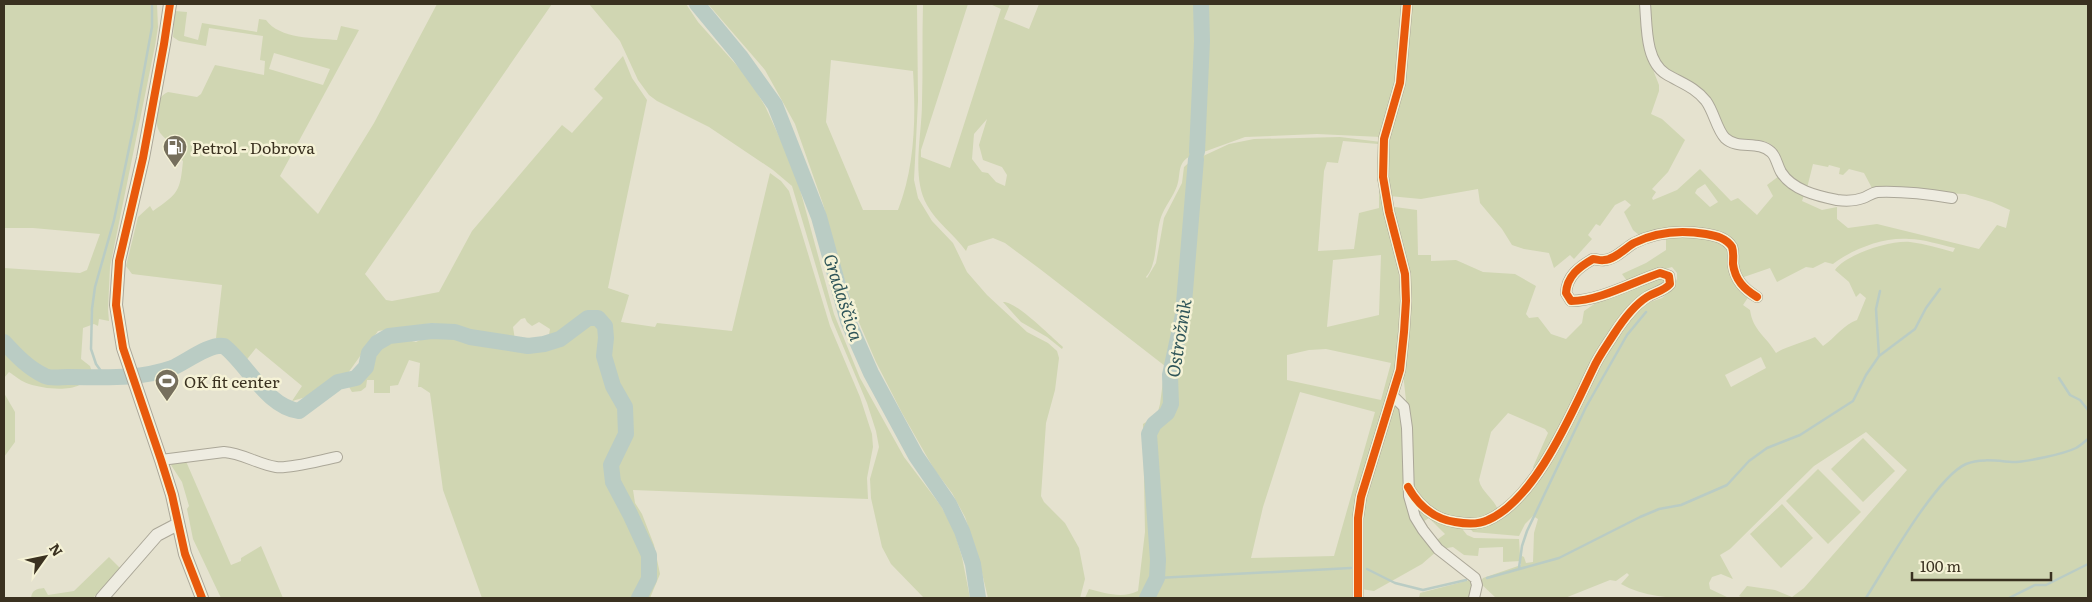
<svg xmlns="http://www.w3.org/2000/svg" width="2092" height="602" font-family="Literata,serif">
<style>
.green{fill:#d0d6b2;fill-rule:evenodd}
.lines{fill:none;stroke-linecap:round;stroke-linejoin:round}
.stream{stroke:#baccc4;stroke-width:2.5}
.river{stroke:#baccc4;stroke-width:16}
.minor-casing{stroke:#aba798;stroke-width:12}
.tertiary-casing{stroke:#aba798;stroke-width:14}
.minor{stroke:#eeece1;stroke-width:10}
.tertiary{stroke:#eeece1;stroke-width:12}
.cycleway-casing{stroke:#f5f2d6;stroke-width:11}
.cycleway{stroke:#e8590c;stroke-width:8}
.labels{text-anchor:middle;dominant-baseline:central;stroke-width:5;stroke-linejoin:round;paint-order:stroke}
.poi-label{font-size:16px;fill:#3a3120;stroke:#f5f2d6;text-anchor:start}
.water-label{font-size:18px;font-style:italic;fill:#2f5559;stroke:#f5f2d6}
</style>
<rect width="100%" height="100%" fill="#e5e2cf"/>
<!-- green -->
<path class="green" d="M4 4H157L158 27 155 46 110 267 108 309 109 321 99 319 98 326 94 324 83 328 81 359 90 366 92 372C85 394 48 390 29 384 22 382 15 376 9 372L4 378V268L80 273 87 270 100 234 33 228H4Z
M437 4H552L365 274 386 300 392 301 439 292 472 231 562 125 572 133 603 98 594 89 623 56 632 78 647 100 608 288 629 295 621 322 655 327 657 323 732 331 770 173 781 181 789 191 830 326 860 397 872 434 873 447 867 478 868 499 633 490 635 503 642 514 654 545 660 574 650 598H482L443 490 430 393 421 387H418L420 363 409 360 398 385 390 386V393H374V380H367L366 387 361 391 352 392 348 385 362 377 369 368 370 358 388 340 398 338 416 342 426 337 450 334 453 328 433 323 378 331 348 373 339 374 306 397 292 401 302 386 256 348 244 363 227 340 216 338 222 285 132 274 126 266 138 217 150 206 153 211C179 193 180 191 183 161L178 156 179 149C172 144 167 141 161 134 153 124 154 97 168 92L197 97 201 94 215 65 264 75 265 61 260 60 263 36 209 28 206 46 179 41 173 37 175 11 187 12 184 36 198 40 202 23 257 32 259 19 266 20C279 39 316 38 337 40L341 26 359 30 280 176 318 214 374 123ZM274 53 330 69 323 85 269 69ZM525 318 527 322 532 326 539 322 550 329 549 335 541 340H515L513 327 521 319Z
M589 4H686L698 22 748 78 765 106 795 171 834 314 860 378 904 457 941 506 954 530 962 557 970 598H924L891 564 882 547 871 498 870 479 879 447 876 431 867 403 832 320 792 186 773 170 709 127 657 101 649 95 638 80 620 41Z
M708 4H917L918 101 914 180 918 198 932 221 953 243 967 272 987 295 1027 332 1048 343 1057 351 1059 358 1055 390 1046 423 1041 496 1044 502 1065 523 1079 548 1085 579 1080 598H988L977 552 965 517 952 493 934 469 902 413 876 362 855 313 840 266 823 204 795 124 765 70ZM831 60 913 71C916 117 915 167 898 210H863L826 122Z
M923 4H968L921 150V157L950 168 1001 9 990 4H1010L1004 19 1029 29 1039 4H1404L1396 86 1381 137 1317 134 1245 137 1187 158C1177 166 1181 175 1177 186 1173 197 1165 206 1161 217 1155 235 1158 264 1146 277L1147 278 1156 263 1164 218 1182 183 1184 167 1194 158 1201 157 1229 144 1254 139 1340 137 1381 142 1404 298 1396 370 1359 487 1355 598H1085L1089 589C1105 593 1122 599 1138 591L1145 532 1143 424 1157 415 1160 404 1165 366 1040 269 1005 243 993 238 968 246 966 251C954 234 937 223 927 205 911 178 922 134 922 103 923 70 922 37 923 4ZM987 119 979 145 983 160 1002 167 1007 175 1005 186 996 182 988 173 982 172 972 159 974 134ZM1343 141 1378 144 1377 179 1379 186V208L1359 213 1354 249 1318 251 1324 171 1327 162 1338 163ZM1381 255 1379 315 1327 327 1333 260ZM1326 349 1391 363 1381 400 1287 380V355L1309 350ZM1300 392 1375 412 1334 556 1251 558 1263 507Z
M1410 4H1642L1646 47 1650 62 1659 85V91L1651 114 1662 119 1685 140 1668 172 1652 189 1656 192 1652 198 1653 200 1677 190 1700 169 1731 201 1738 198 1757 215 1773 196 1767 185 1779 176 1785 184 1805 192 1802 201 1822 210 1837 207V219L1848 228 1877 224 1979 249 1997 225 2006 228 2010 210 1992 202 1965 194 1873 190 1864 173 1849 169 1843 175 1839 174 1840 168 1829 165 1828 167 1813 164 1807 188C1773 176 1789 161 1773 146 1761 135 1741 145 1729 136 1721 131 1722 121 1718 112 1716 107 1712 100 1708 96 1699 84 1686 80 1673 73 1650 60 1652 27 1648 4H2088V598H1743L1739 596 1747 586 1775 590 1792 597 1804 588 1907 470 1866 432 1814 466 1730 549 1720 555 1733 579 1721 574 1712 577 1709 583 1710 589 1729 598C1692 598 1653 602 1621 584L1629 575 1627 573 1616 581 1610 580 1565 598H1496L1480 583 1483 578 1521 565V561L1503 562V547L1479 548 1478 556 1464 555 1453 547 1441 549 1434 542 1445 534 1429 518 1421 523 1413 505 1415 504 1438 520 1460 526 1467 535 1474 538 1519 539 1520 555 1524 557 1526 563 1533 562 1534 533 1538 519 1533 516 1525 524 1519 536 1473 532 1468 526 1482 527 1491 523 1525 496 1544 472 1603 358 1635 312 1644 304 1662 298 1671 290 1677 279V273L1672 267 1627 281 1622 274 1646 263 1666 250V236L1694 235 1726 243C1738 267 1723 274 1749 296L1743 305 1750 310C1753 331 1766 336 1776 353 1787 346 1802 343 1815 337L1823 346C1835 338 1844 324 1857 320L1866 298 1860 293 1856 297 1849 282 1835 270C1846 254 1891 240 1910 242 1925 244 1939 248 1953 252L1955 248C1940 245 1924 239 1909 239 1883 237 1853 249 1833 264L1825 262 1813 268 1806 267 1777 282 1770 268 1741 278 1732 239C1702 225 1671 227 1640 236L1633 230 1624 212 1631 205 1625 200 1615 205 1600 226 1596 224 1588 235 1592 239 1574 259 1570 255 1554 268 1549 253 1524 249 1512 245 1502 229 1480 203 1478 189 1421 199 1389 196C1378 152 1398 112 1405 70 1408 48 1405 26 1410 4ZM1705 184 1718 202 1710 207 1695 193 1697 189ZM1761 357 1766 368 1731 387 1725 375Z
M1395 207 1417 210 1418 255H1431V261L1456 260 1483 272 1515 274 1536 286 1526 314 1529 318 1538 317 1551 334 1566 339 1582 323 1584 311 1603 298 1663 277 1668 282 1640 299 1536 472 1533 467 1548 433 1545 429 1508 413 1491 432 1479 480C1481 492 1494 498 1498 510L1480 521H1460L1440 514 1426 505 1412 488 1409 428 1403 373 1408 312 1392 209Z
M1003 302C1016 301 1051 337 1063 347L1062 349 1047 337 1021 322Z
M4 393 15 412V442L4 457Z
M1394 407H1397L1402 412 1407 502 1437 551 1422 564 1374 591 1361 589V509L1391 409Z
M1863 438 1895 471 1863 502 1831 469Z
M185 459 231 565 241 561V558L261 546 283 598H221L193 539 187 509 189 506 182 482 171 465 174 462Z
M1818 469 1861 512 1828 544 1786 501Z
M1782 504 1813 538 1781 568 1750 534Z
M109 557 120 568 93 598H31C32 590 36 589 44 588L48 595 74 591Z
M1470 580 1472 583V598H1419L1420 593Z"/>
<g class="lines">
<!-- stream -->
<path class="stream" d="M1879 356 1876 309 1880 291
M106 378 96 364 91 349 92 309 95 287 114 220 135 120 152 27V6
M2059 378 2070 395 2080 400 2088 410
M1519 568 1522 546 1527 531 1586 407 1627 335 1646 312
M1367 569 1395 583 1423 590 1466 580
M1157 578 1351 568
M1487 578 1559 558 1640 517 1659 509 1681 505 1727 485 1749 461 1767 448 1800 435 1853 401 1866 375 1879 356 1915 329 1926 308 1940 289
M1866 598C1885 568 1936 477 1966 464 1980 458 1998 461 2012 462 2026 462 2064 454 2076 448 2080 446 2084 442 2088 439
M2009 598 2035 585H2046L2088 564"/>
<!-- river -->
<path class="river" d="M697 4 740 56 775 105 819 217 848 321 871 373 916 456 949 504 962 531 973 564 978 598
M1197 152 1202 41 1201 4
M4 342C17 356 28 368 45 376 52 379 61 377 68 377 104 377 137 380 172 368 186 362 210 343 224 346 247 364 267 407 299 411L338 382 356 378 366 367 369 353 377 343 389 336 432 331 455 332 470 337 528 346 544 344 560 339 588 318H598L605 326 606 338 604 356 613 386 625 407 626 434 611 465 613 482 630 514 649 555V579L639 598
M1147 598 1157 578 1158 560 1149 434 1154 424 1167 413 1171 404 1170 375 1183 315 1196 159"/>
<defs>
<path id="minor" d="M1645 4C1647 25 1645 61 1666 74 1681 83 1695 87 1706 101 1714 112 1717 130 1725 138 1738 150 1758 140 1771 152 1776 156 1777 165 1781 172 1792 190 1817 196 1837 200 1845 201 1855 201 1863 198 1868 196 1872 193 1877 192 1902 191 1928 194 1952 198
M1393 396 1404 407 1407 428 1409 496 1415 517 1423 530 1438 549 1475 578 1477 585 1474 598
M161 460 224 452C242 453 257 464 276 467 290 469 321 460 337 457
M1408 487C1418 505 1434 519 1455 522 1466 524 1478 525 1488 520 1536 499 1571 414 1593 369 1598 357 1607 345 1614 334 1623 320 1633 306 1647 297 1655 292 1664 291 1670 284L1669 276 1660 273C1633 282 1599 301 1571 301L1566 293C1567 276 1579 267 1593 259 1596 259 1601 261 1604 260 1615 260 1625 248 1634 243 1656 232 1682 230 1706 234 1717 236 1726 238 1732 247 1734 253 1733 258 1733 264 1735 280 1744 289 1757 297
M1358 598V518L1361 497 1400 370 1404 332 1406 301 1405 274 1389 212 1383 177 1384 139 1400 83 1407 4"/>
<path id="tertiary" d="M170 4 164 44 143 158 119 261 116 305 123 348 161 460 172 495 185 554 202 598
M102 598 157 535 178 524"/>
</defs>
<!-- minor casing -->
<use href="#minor" class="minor-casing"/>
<!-- tertiary casing -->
<use href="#tertiary" class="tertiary-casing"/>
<!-- minor -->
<use href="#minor" class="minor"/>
<!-- tertiary -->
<use href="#tertiary" class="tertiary"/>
<defs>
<path id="cycleway" d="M170 4 164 44 143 158 119 261 116 305 123 348 161 460 172 495 185 554 202 598
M1408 487C1418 505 1434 519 1455 522 1466 524 1478 525 1488 520 1536 499 1571 414 1593 369 1598 357 1607 345 1614 334 1623 320 1633 306 1647 297 1655 292 1664 291 1670 284L1669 276 1660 273C1633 282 1599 301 1571 301L1566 293C1567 276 1579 267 1593 259 1596 259 1601 261 1604 260 1615 260 1625 248 1634 243 1656 232 1682 230 1706 234 1717 236 1726 238 1732 247 1734 253 1733 258 1733 264 1735 280 1744 289 1757 297
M1358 598V518L1361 497 1400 370 1404 332 1406 301 1405 274 1389 212 1383 177 1384 139 1400 83 1407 4"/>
</defs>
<!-- cycleway casing -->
<use href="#cycleway" class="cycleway-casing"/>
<!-- cycleway -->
<use href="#cycleway" class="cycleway"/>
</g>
<!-- icons -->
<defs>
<symbol id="fuel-pin" viewBox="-11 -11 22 30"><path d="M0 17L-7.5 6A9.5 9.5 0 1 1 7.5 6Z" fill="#766f5d" stroke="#f5f2d6"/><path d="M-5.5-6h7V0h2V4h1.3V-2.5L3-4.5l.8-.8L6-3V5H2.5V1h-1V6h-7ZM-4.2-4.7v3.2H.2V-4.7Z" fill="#fff"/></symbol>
<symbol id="stadium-pin" viewBox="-11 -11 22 30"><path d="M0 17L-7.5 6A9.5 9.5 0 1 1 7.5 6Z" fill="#766f5d" stroke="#f5f2d6"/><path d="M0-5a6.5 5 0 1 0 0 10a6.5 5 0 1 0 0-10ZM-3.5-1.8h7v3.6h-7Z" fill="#fff"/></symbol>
</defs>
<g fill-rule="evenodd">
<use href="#fuel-pin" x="161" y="133" width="28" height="38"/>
<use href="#stadium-pin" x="153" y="367" width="28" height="38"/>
</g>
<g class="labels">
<!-- poi labels -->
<g class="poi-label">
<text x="192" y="147">Petrol - Dobrova</text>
<text x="184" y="381">OK fit center</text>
</g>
<!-- water labels -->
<g class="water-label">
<text transform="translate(844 297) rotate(72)">Gradaščica</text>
<text transform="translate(1178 338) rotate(-81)">Ostrožnik</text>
</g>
</g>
<!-- border -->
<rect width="2092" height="602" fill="none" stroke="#3a3120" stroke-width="10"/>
<!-- north arrow -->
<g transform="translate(45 557) rotate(57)" stroke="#f5f2d6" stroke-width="4" paint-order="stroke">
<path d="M0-4L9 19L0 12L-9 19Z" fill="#3a3120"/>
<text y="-8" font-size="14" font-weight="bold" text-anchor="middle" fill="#3a3120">N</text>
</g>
<!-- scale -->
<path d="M1912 572v8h139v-8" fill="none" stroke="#3a3120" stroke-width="2.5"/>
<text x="1920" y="572" font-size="15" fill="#3a3120" stroke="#f5f2d6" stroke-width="4" paint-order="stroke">100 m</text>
</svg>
